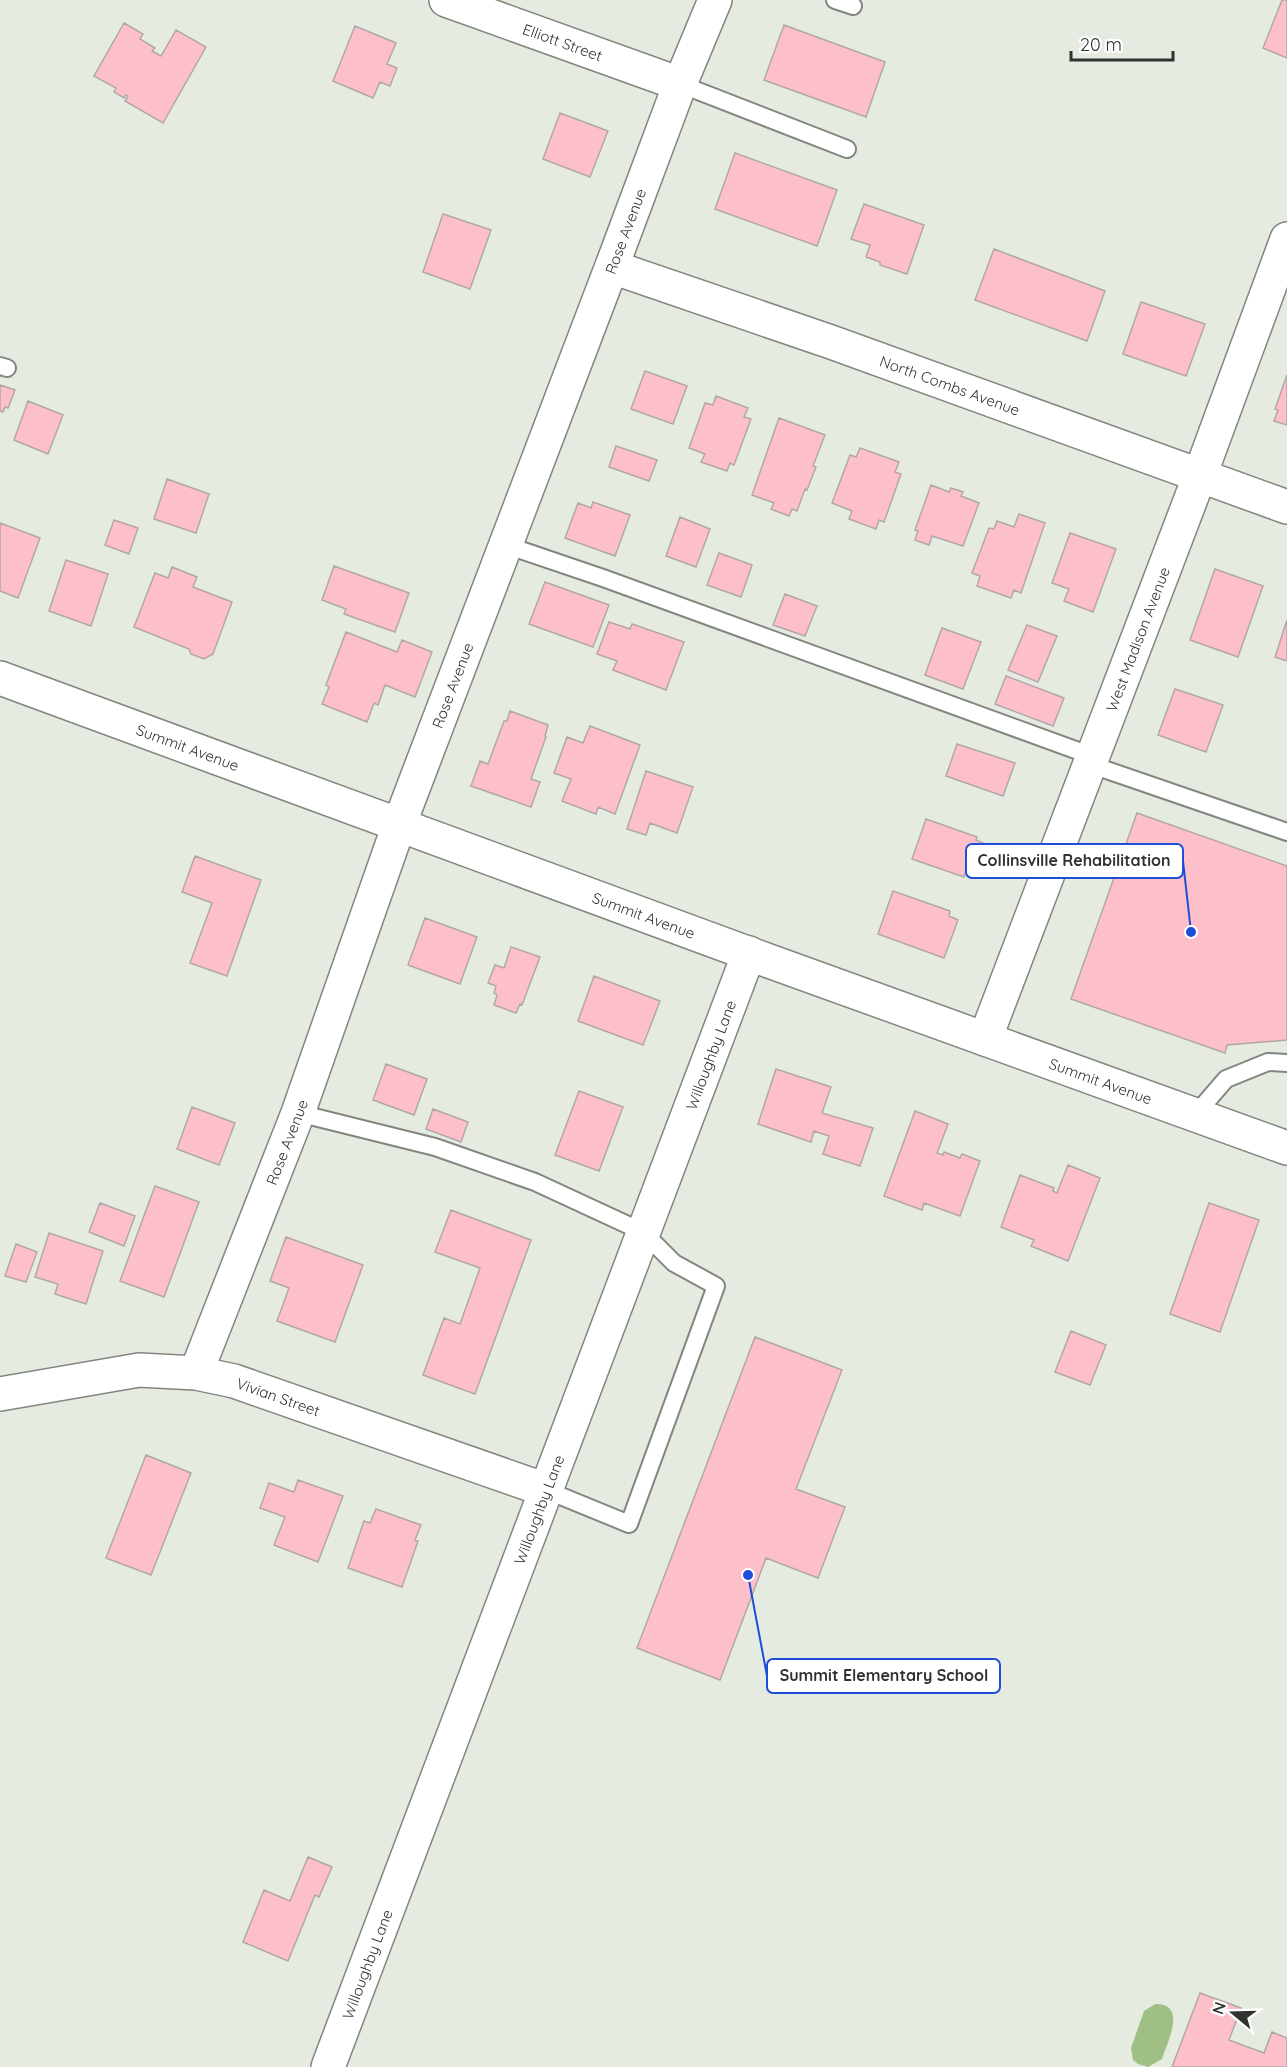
<svg xmlns="http://www.w3.org/2000/svg" width="1287" height="2067" font-family="Quicksand,sans-serif">
<style>
.water{fill:#9fbf84}
.building{fill:#fdc0ca;stroke:#b2a7a8;stroke-width:1.5}
.lines{fill:none;stroke-linecap:round;stroke-linejoin:round}
.lane-casing{stroke:#81867e;stroke-width:20}
.street-casing{stroke:#81867e;stroke-width:36}
.secondary-casing{stroke:#81867e;stroke-width:36}
.lane{stroke:#fff;stroke-width:16}
.street{stroke:#fff;stroke-width:33}
.secondary{stroke:#fff;stroke-width:33}
.labels{text-anchor:middle;dominant-baseline:central;stroke-width:6;stroke-linejoin:round;paint-order:stroke}
.street-label{font-size:15px;fill:#30322f;stroke:#fff}
.leader{fill:none;stroke:#1d4ed8;stroke-width:2}
.callout-dot{fill:#1d4ed8;stroke:#fff;stroke-width:2}
.callout{fill:#fff;stroke:#1d4ed8;stroke-width:2}
.callout-label{font-size:16px;text-anchor:middle;font-weight:bold;fill:#30322f}
</style>
<rect width="100%" height="100%" fill="#e6ebe2"/>
<!-- water -->
<path class="water" d="M1155 2004C1188 2003 1167 2043 1162 2059L1148 2067 1138 2064 1133 2060 1131 2048 1144 2011Z"/>
<!-- building -->
<path class="building" d="M1282 0H1287V58L1263 48Z
M124 23 143 34 140 39 155 48 152 51 161 56 176 30 206 47 163 123 125 101 128 96 126 95 124 98 114 92 116 88 94 76Z
M784 25 885 62 866 117 764 80Z
M355 26 396 43 387 64 397 68 390 86 380 82 373 98 333 81Z
M560 113 608 131 590 177 543 159Z
M735 153 837 190 817 246 715 209Z
M864 204 924 225 907 274 880 265V262L866 257 870 245 851 239Z
M443 214 491 230 470 289 423 272Z
M994 249 1105 291 1087 341 975 300Z
M1141 302 1205 324 1186 376 1123 354Z
M645 371 687 386 673 424 631 409Z
M1287 375V425L1274 421 1278 410 1275 409Z
M0 385 15 390 8 408 5 407 3 412 0 411Z
M716 396 748 408 744 417 751 419 734 465 730 463 727 471 701 462 705 454 689 448 705 403 713 405Z
M28 401 63 415 48 454 14 440Z
M779 418 825 435 813 466 816 467 807 490 805 489 797 511 792 509 789 516 771 509 774 503 752 495Z
M616 446 657 460 649 481 609 467Z
M860 448 899 462 895 472 901 474 884 522 879 520 876 529 849 519 852 511 832 503 850 455 856 457Z
M167 479 209 494 196 533 154 519Z
M931 485 949 492 951 488 963 492 961 496 979 503 963 546 932 536 929 545 915 540 918 531 915 530Z
M593 502 630 515 615 556 565 538 578 503 591 508Z
M1019 514 1045 523 1021 593 1014 590 1011 598 977 586 980 576 972 573 989 528 994 529 997 521 1014 527Z
M680 517 710 529 696 567 666 556Z
M114 520 138 528 129 554 105 545Z
M0 523 40 538 18 598 0 591Z
M1070 533 1116 549 1093 612 1064 601 1069 589 1052 583Z
M719 553 752 565 741 597 707 585Z
M66 560 108 574 91 626 49 611Z
M334 566 409 593 395 632 344 614 346 609 322 600Z
M172 567 197 577 193 587 232 602 213 654 204 659 191 654 189 649 134 627 155 573 168 578Z
M1215 569 1263 586 1238 657 1190 640Z
M545 582 609 605 593 647 529 624Z
M785 594 817 606 805 636 773 625Z
M1287 620V661L1275 657Z
M609 622 630 629 632 624 684 642 666 690 613 670 617 661 597 654Z
M1027 625 1057 636 1038 682 1008 670Z
M942 628 981 642 963 689 925 675Z
M346 632 397 652 402 640 432 652 415 697 385 685 378 705 374 703 367 722 322 704 329 687 326 685Z
M1006 676 1064 698 1053 726 995 704Z
M1175 689 1223 705 1206 752 1158 735Z
M510 711 548 725 545 736 546 737 531 779 540 782 531 807 471 786 480 761 488 764 504 721H507Z
M590 726 640 745 615 814 598 807 596 814 562 801 571 779 554 773 567 737 583 743Z
M957 744 1015 763 1003 796 946 776Z
M646 771 693 787 677 833 650 823 646 835 627 829Z
M1137 813 1287 866V1040L1227 1045 1225 1053 1071 999Z
M926 819 977 837 976 840 985 844 978 865 969 861 964 877 912 859Z
M195 856 261 880 227 976 190 963 212 903 182 892Z
M893 891 950 911 949 916 958 920 944 958 878 934Z
M425 918 477 937 460 984 408 965Z
M511 947 540 957 522 1005 520 1004 516 1013 494 1005 497 995 494 993 496 986 488 983 495 965 504 968Z
M594 976 660 1001 643 1045 578 1021Z
M386 1064 427 1079 414 1115 373 1100Z
M776 1069 831 1087 822 1113 873 1128 860 1166 823 1154 829 1136 814 1131 811 1142 758 1124Z
M579 1091 623 1107 599 1171 555 1155Z
M192 1107 235 1123 219 1165 177 1149Z
M433 1109 468 1122 461 1142 426 1129Z
M915 1111 948 1124 937 1153 943 1155 944 1152 960 1158 962 1154 980 1161 960 1216 924 1203 922 1210 884 1196Z
M1068 1165 1100 1178 1068 1261 1031 1246 1034 1240 1001 1227 1020 1175 1054 1188 1053 1191 1057 1193Z
M155 1186 199 1202 164 1297 120 1281Z
M100 1203 135 1216 124 1246 89 1232Z
M1209 1203 1259 1220 1220 1332 1170 1314Z
M451 1210 531 1240 475 1394 423 1375 444 1318 460 1324 480 1268 435 1252Z
M49 1233 103 1251 86 1304 55 1294 58 1284 35 1277Z
M286 1237 363 1265 335 1342 277 1321 289 1288 270 1281Z
M16 1244 37 1252 26 1282 5 1276Z
M1071 1331 1106 1345 1090 1385 1055 1372Z
M755 1337 842 1370 796 1489 845 1507 818 1578 766 1558 720 1680 637 1648Z
M146 1455 191 1473 151 1575 106 1558Z
M298 1480 343 1496 318 1562 274 1545 285 1517 260 1508 269 1483 294 1492Z
M376 1509 421 1525 415 1540 418 1541 402 1587 348 1568 364 1521 370 1523Z
M308 1857 332 1867 319 1897 315 1895 288 1961 243 1942 264 1890 290 1901Z
M1200 1993 1241 2008 1229 2040 1264 2053 1272 2032 1287 2038V2067H1172Z"/>
<g class="lines">
<defs>
<path id="lane" d="M835 0 853 6
M680 84 847 149
M0 366 7 368
M506 545 603 578 1092 756
M1089 764 1287 832
M298 1113 435 1147 535 1182 643 1232 674 1263 716 1286 629 1524 546 1490
M1195 1115 1226 1079 1268 1062 1287 1063"/>
<g id="street">
<path id="s1" d="M446 0 680 84"/>
<path id="s2" d="M612 267 831 342 1287 507"/>
<path id="s3" d="M985 1039 1200 475 1287 239"/>
<path id="s4" d="M196 1373 298 1113 399 825 618 250 680 84 715 0"/>
<path id="s5" d="M0 1394 139 1370 196 1373 234 1381 546 1490"/>
<path id="s6" d="M328 2067 749 953"/>
</g>
<g id="secondary">
<path id="s7" d="M0 678 769 961 1287 1148"/>
</g>
</defs>
<!-- lane casing -->
<use href="#lane" class="lane-casing"/>
<!-- street casing -->
<use href="#street" class="street-casing"/>
<!-- secondary casing -->
<use href="#secondary" class="secondary-casing"/>
<!-- lane -->
<use href="#lane" class="lane"/>
<!-- street -->
<use href="#street" class="street"/>
<!-- secondary -->
<use href="#secondary" class="secondary"/>
</g>
<g class="labels">
<!-- street labels -->
<g class="street-label">
<text stroke="none"><textPath href="#s1" startOffset="124">Elliott Street</textPath></text>
<text stroke="none"><textPath href="#s4" startOffset="1220">Rose Avenue</textPath></text>
<text stroke="none"><textPath href="#s2" startOffset="358">North Combs Avenue</textPath></text>
<text stroke="none"><textPath href="#s3" startOffset="428">West Madison Avenue</textPath></text>
<text stroke="none"><textPath href="#s4" startOffset="734">Rose Avenue</textPath></text>
<text stroke="none"><textPath href="#s7" startOffset="200">Summit Avenue</textPath></text>
<text stroke="none"><textPath href="#s7" startOffset="686">Summit Avenue</textPath></text>
<text stroke="none"><textPath href="#s6" startOffset="1082">Willoughby Lane</textPath></text>
<text stroke="none"><textPath href="#s7" startOffset="1172">Summit Avenue</textPath></text>
<text stroke="none"><textPath href="#s4" startOffset="248">Rose Avenue</textPath></text>
<text stroke="none"><textPath href="#s5" startOffset="284">Vivian Street</textPath></text>
<text stroke="none"><textPath href="#s6" startOffset="596">Willoughby Lane</textPath></text>
<text stroke="none"><textPath href="#s6" startOffset="110">Willoughby Lane</textPath></text>
</g>
</g>
<!-- callouts -->
<path class="leader" d="M1191 932L1183 861M748 1575L767 1676"/>
<g class="callout-dot">
<circle cx="1191" cy="932" r="6"/>
<circle cx="748" cy="1575" r="6"/>
</g>
<g class="callout">
<rect x="966" y="844" width="217" height="34" rx="6"/>
<rect x="767" y="1659" width="233" height="34" rx="6"/>
</g>
<g class="callout-label">
<text x="1074" y="866">Collinsville Rehabilitation</text>
<text x="884" y="1681">Summit Elementary School</text>
</g>
<!-- north arrow -->
<g transform="translate(1233 2013) rotate(289)" stroke="#ffffff" stroke-width="4.5" paint-order="stroke">
<path d="M0-4.5L10 22L0 15L-10 22Z" fill="#30322f"/>
<text y="-9" font-size="16" font-weight="bold" text-anchor="middle" fill="#30322f">N</text>
</g>
<!-- scale -->
<path d="M1071 51v9h102v-9" fill="none" stroke="#30322f" stroke-width="3"/>
<text x="1080" y="51" font-size="18" fill="#30322f" stroke="#ffffff" stroke-width="4.5" paint-order="stroke">20 m</text>
</svg>
